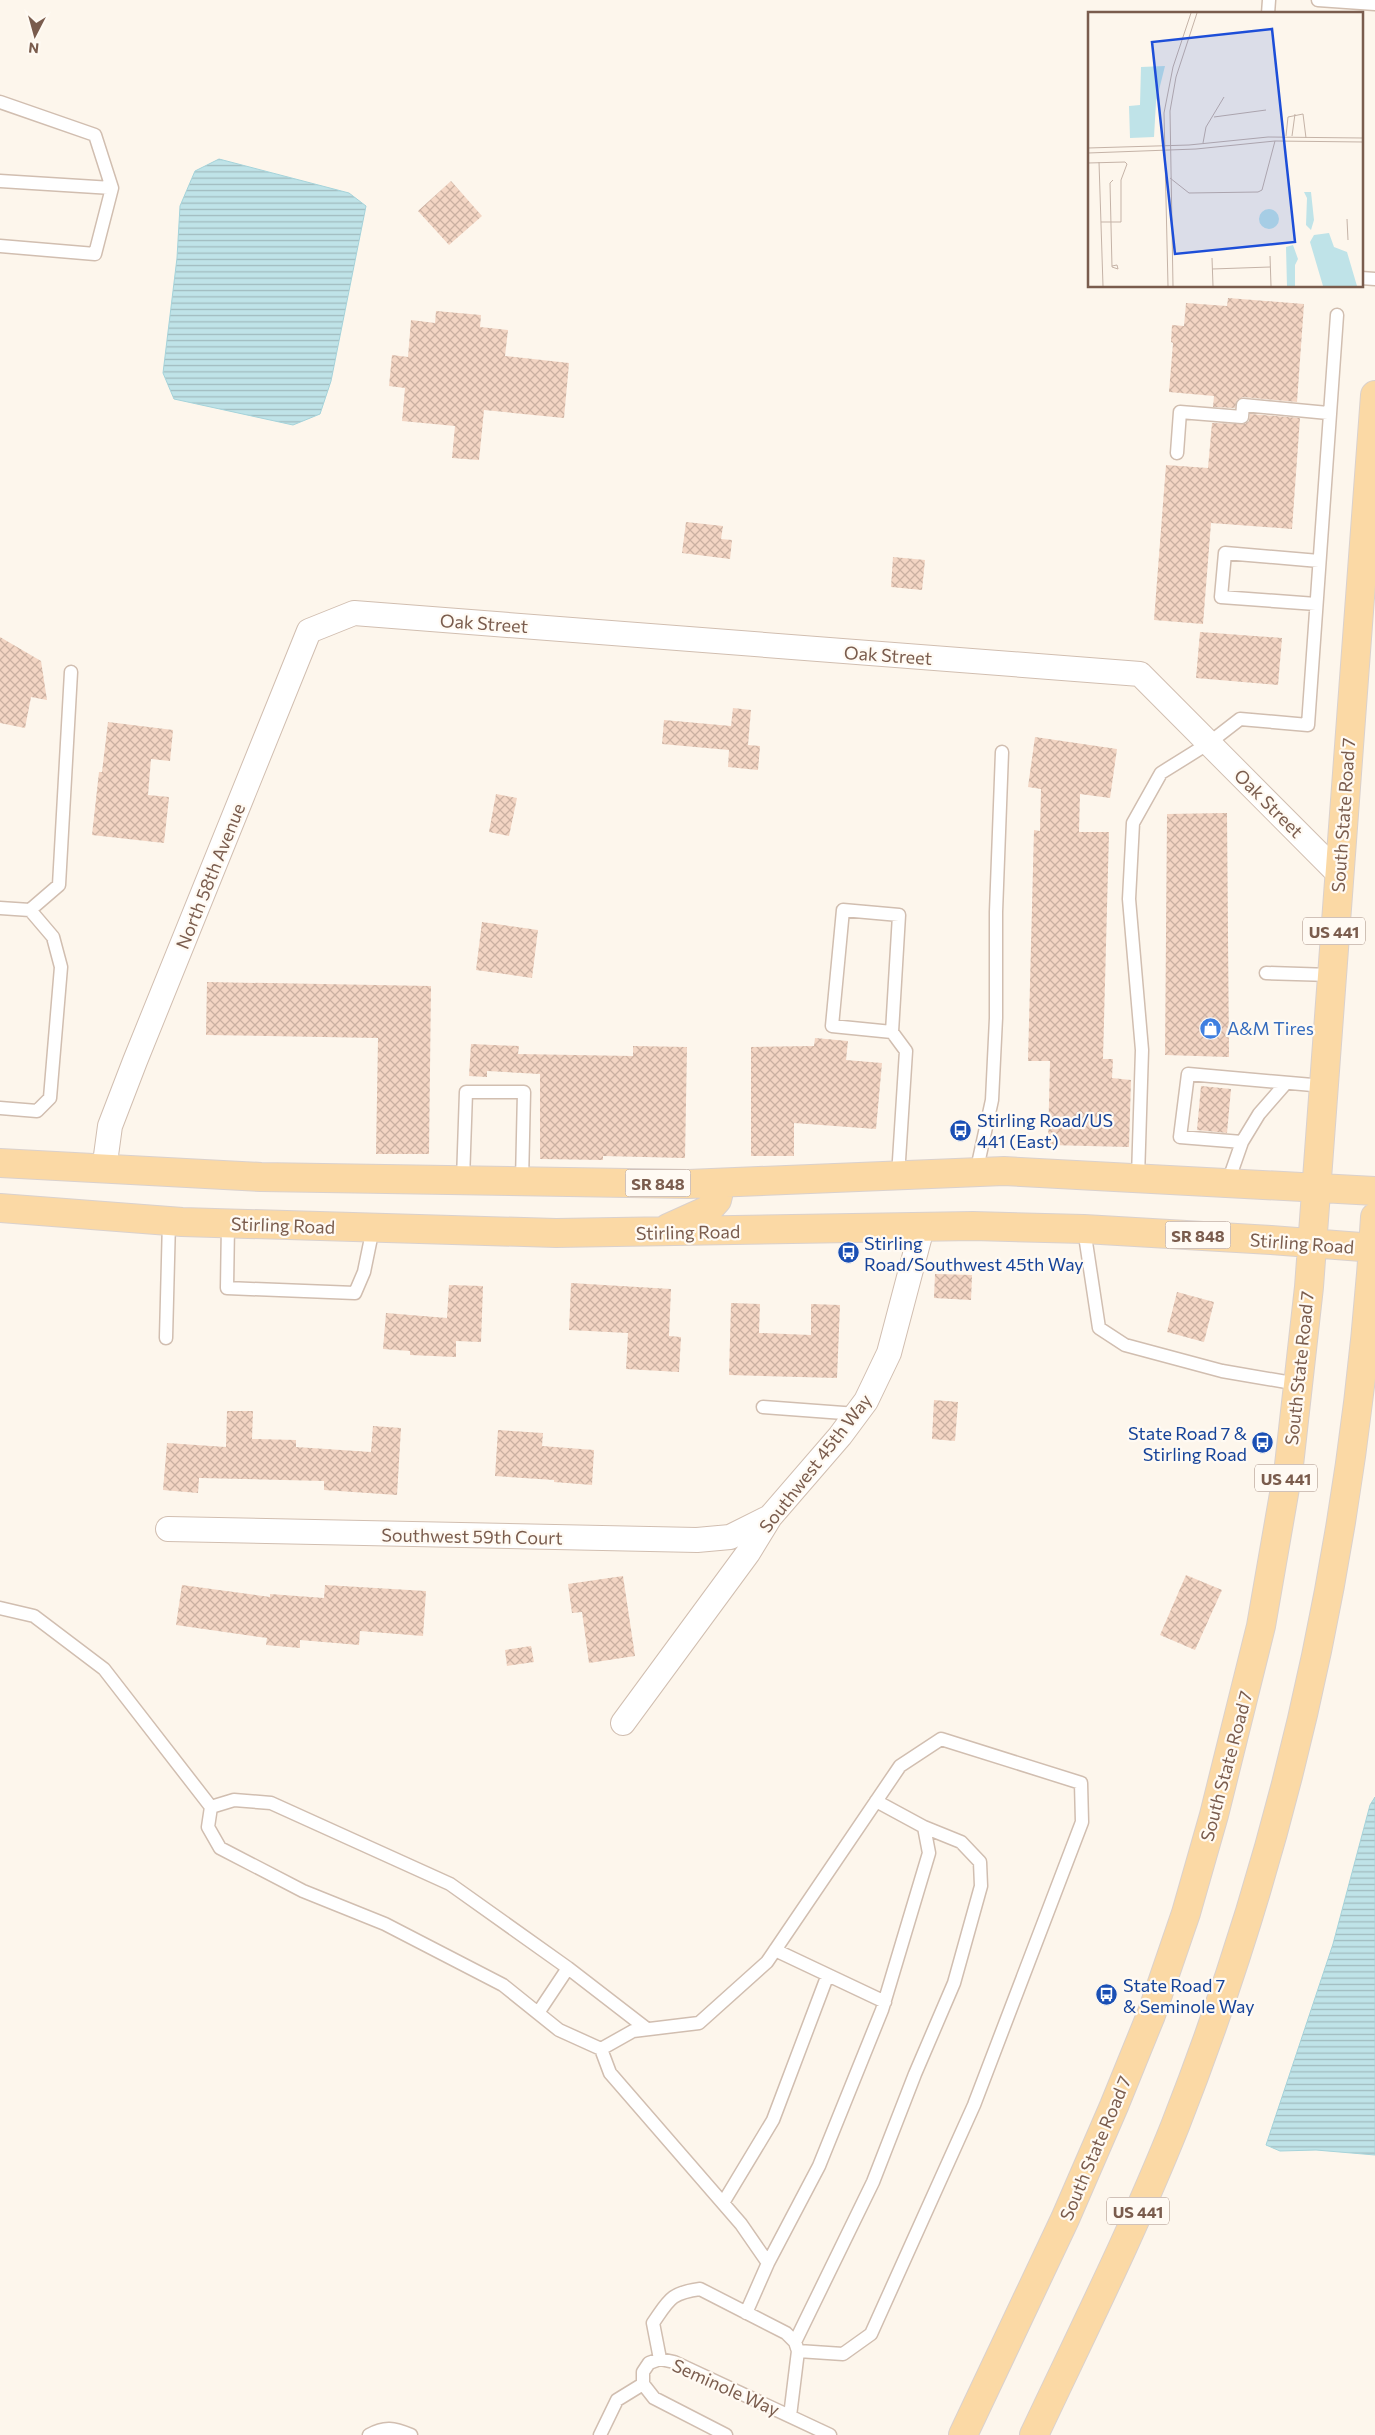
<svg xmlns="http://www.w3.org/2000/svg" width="1375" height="2435" font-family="Commissioner,sans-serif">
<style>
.water{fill:url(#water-rules);stroke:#a5d3da}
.building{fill:url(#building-cross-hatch)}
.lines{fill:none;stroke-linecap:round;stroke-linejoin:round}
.lane-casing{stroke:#d1beb0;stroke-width:15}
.street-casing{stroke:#d1beb0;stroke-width:26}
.primary-casing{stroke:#dad1cd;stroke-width:30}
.lane{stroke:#fff;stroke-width:12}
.street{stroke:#fff;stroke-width:24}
.primary{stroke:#fbd9a5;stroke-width:28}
.labels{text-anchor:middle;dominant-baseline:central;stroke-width:4.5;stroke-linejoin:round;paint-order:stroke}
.shield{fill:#fffaf3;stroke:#a28b7f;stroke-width:1}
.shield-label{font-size:16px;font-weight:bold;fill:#7a5c4d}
.street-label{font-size:18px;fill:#7a5c4d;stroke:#fffaf3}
.shop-label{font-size:18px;fill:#366cbe;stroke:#fffaf3;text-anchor:start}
.transit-label{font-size:18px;fill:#164399;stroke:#fffaf3;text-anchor:start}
.inset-road{fill:none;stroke:#c5b3a7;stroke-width:1}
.view{fill:#1d4ed8;fill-opacity:0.15;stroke:#1d4ed8;stroke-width:2.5}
.inset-edge{fill:none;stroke:#7a5c4d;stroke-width:2.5}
</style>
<defs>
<pattern id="water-rules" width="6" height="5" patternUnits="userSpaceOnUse" patternTransform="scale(1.25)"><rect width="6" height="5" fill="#bfe3e8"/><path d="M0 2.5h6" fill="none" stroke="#a0bbbe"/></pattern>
<pattern id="building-cross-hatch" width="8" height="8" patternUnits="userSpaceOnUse" patternTransform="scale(1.25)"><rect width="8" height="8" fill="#f3d5c3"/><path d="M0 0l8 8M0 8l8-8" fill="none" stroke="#cab0a1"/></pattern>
</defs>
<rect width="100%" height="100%" fill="#fdf6ec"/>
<!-- water -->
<path class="water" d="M219 159 349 193 366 206 331 381 320 414 293 425 174 399 163 373 177 258 180 206 195 171Z
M1375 1797V2155L1316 2150 1280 2151 1266 2145 1333 1944 1370 1805Z"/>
<!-- building -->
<path class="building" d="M451 181 482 216 449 245 418 211Z
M1228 298 1304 304 1297 402 1243 397 1237 400 1235 408 1213 407 1214 396 1169 392 1173 343 1171 342 1172 325 1184 326 1186 303 1227 306Z
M436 311 481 315 480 327 508 330 505 356 569 363 564 418 484 410 479 460 452 458 455 426 402 421 405 388 389 386 392 355 408 357 411 320 435 323Z
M1250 414 1300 418 1292 529 1211 523 1203 624 1154 620 1166 465 1208 468 1212 423 1245 424 1249 421Z
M686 522 723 526 721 539 732 540 730 559 682 553Z
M893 557 925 560 922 590 891 587Z
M1200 632 1282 638 1278 685 1196 678Z
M0 637 41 661 47 700 31 697 25 728 0 723Z
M733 708 751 710 748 745 760 746 758 770 728 767 729 750 662 744 664 720 731 726Z
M108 722 173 730 170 761 151 759 148 795 169 797 164 843 92 835 99 772H102Z
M1035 737 1117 749 1110 798 1080 794 1079 832H1109L1103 1059H1113L1112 1078 1131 1080 1129 1147 1048 1145 1050 1061H1028L1034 830 1040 831 1041 789 1028 787Z
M496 794 517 798 509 836 489 832Z
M1227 813 1229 1057 1165 1055 1167 814Z
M482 922 538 930 532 978 476 970Z
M207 982 431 986 429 1154H376L378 1038 206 1035Z
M815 1038 848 1041 846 1060 882 1063 876 1129 794 1123V1156H751V1047L814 1046Z
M471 1044 519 1046 518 1054 633 1056V1046L687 1047 685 1158 603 1156V1160L540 1159V1074L487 1071V1077L469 1076Z
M1201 1086 1231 1089 1227 1133 1197 1130Z
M935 1274 972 1275 971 1300 934 1298Z
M571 1283 671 1289 669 1336 681 1337 679 1372 626 1369 628 1333 569 1330Z
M449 1285 483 1286 481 1342 456 1341V1357L410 1355V1351L383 1349 386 1313 447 1318Z
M1177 1292 1214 1302 1204 1342 1167 1332Z
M731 1303 760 1304 759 1333 811 1335V1304L840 1305 837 1378 729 1375Z
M934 1400 958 1402 955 1441 932 1439Z
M227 1411H253L252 1439 296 1440V1447L371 1452 373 1426 401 1428 397 1495 324 1490V1481L199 1478 198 1493 163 1490 167 1443 226 1447Z
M498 1430 543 1433 542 1446 594 1450 592 1485 554 1482V1480L495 1476Z
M1186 1575 1222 1590 1195 1650 1160 1635Z
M623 1576 635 1656 589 1663 582 1612 572 1613 568 1584Z
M182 1585 270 1597V1594L324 1598 325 1585 426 1591 423 1636 360 1631 359 1645 300 1640V1648L266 1645 267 1638 176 1625Z
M531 1646 534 1662 507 1666 505 1650Z"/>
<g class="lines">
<defs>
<path id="lane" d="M1318 0 1375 4
M1268 14 1269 0
M0 102 95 135 112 188 95 254 0 246
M0 181 112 188
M1361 278 1375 279
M1177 453 1180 412 1242 417 1243 405 1328 413
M1316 604 1221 597 1225 553 1319 561
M0 908 30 910 53 937 61 967 50 1098 37 1111 0 1108
M30 910 59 885 71 672
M1266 973 1331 975
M892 1032 832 1026 843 910 899 915 892 1032 906 1051 898 1176
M1242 1142 1180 1137 1188 1074 1324 1086
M976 1173 992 1100 996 1018V912L1002 752
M1138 1177 1142 1050 1129 899 1133 823 1161 773 1209 743 1240 719 1308 725 1337 315
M463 1180 466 1092H524L522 1181
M1228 1182 1242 1142 1259 1114 1286 1083
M228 1224 227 1288 355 1293 364 1272 373 1228
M1084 1229 1099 1328 1125 1345 1222 1371 1298 1384
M166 1338 169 1221
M763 1407 857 1414
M0 1608 34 1616 104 1669 211 1807
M775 1950 885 2002
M538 2013 568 1968
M601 2049 559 2030 503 1985 385 1924 303 1891 220 1848 208 1827 211 1807 234 1800 271 1803 450 1884 568 1968 647 2029
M723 2203 773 2120 827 1977
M768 2263 819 2166 882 2010 929 1853 924 1827 876 1801
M746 2313 768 2263 741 2224 610 2073 601 2049 633 2031 699 2023 767 1962 900 1766 941 1739 1081 1783 1082 1822 974 2105 871 2334 843 2354 798 2351
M795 2342 873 2182 915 2074 954 1983 981 1886 980 1862 961 1842 924 1827
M660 2359 653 2323C669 2300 670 2293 700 2289L786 2333 795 2342 798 2351 790 2416
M369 2435C385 2426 394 2428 411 2435
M600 2435 617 2400 643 2384
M726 2435 654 2398 643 2384V2372L649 2363 660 2359 674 2362 830 2435"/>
<path id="street" d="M104 1170 110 1126 135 1061 309 631 354 613 1140 674 1339 874
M168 1529 697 1540 730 1537 770 1517
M623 1723 748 1553 770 1517 840 1436 866 1401 889 1353 922 1228"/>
<path id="primary" d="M0 1163 261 1177 688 1184 1004 1171 1375 1191
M0 1208 182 1222 556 1233 973 1226 1084 1229 1271 1240 1375 1248
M668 1228 708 1210 717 1200 721 1183
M963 2435 1065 2219 1114 2106 1151 2015 1186 1913 1214 1815 1261 1626 1289 1465 1309 1287 1375 395
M1034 2435C1082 2333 1133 2231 1175 2126 1289 1836 1356 1529 1375 1217"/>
</defs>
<!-- lane casing -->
<use href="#lane" class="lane-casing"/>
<!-- street casing -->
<use href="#street" class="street-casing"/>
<!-- primary casing -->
<use href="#primary" class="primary-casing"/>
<!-- lane -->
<use href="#lane" class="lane"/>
<!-- street -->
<use href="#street" class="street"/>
<!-- primary -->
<use href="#primary" class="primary"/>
</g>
<!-- icons -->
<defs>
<symbol id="shop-disc" viewBox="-11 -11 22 22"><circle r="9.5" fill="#3f7fe0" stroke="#fffaf3"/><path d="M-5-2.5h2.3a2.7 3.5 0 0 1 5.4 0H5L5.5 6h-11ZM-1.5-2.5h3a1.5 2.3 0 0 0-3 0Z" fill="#fff"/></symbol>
<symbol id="bus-disc" viewBox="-11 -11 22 22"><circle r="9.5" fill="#1a4fb4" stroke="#fffaf3"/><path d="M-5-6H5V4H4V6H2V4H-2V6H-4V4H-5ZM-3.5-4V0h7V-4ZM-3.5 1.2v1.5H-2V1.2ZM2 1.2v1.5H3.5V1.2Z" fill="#fff"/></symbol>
</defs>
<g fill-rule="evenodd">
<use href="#shop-disc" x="1198" y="1016" width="25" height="25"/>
<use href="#bus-disc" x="948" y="1118" width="25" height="25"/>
<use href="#bus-disc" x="836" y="1240" width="25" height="25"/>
<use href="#bus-disc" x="1250" y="1430" width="25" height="25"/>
<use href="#bus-disc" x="1094" y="1982" width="25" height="25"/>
</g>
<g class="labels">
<!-- shield labels -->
<g class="shield">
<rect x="1303" y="917.5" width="62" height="27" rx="4"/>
<rect x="625.5" y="1169.5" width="65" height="27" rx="4"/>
<rect x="1165.5" y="1221.5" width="65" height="27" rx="4"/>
<rect x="1255" y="1464.5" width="62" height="27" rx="4"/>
<rect x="1107" y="2197.5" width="62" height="27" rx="4"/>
</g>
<g class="shield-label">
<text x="1334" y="931">US 441</text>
<text x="658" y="1183">SR 848</text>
<text x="1198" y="1235">SR 848</text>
<text x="1286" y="1478">US 441</text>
<text x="1138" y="2211">US 441</text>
</g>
<!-- street labels -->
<g class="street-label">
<text transform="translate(484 623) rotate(4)">Oak Street</text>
<text transform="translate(888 655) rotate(4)">Oak Street</text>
<text transform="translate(1269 803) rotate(45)">Oak Street</text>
<text transform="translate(1343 815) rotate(-86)">South State Road 7</text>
<text transform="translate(210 876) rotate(-68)">North 58th Avenue</text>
<text transform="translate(283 1225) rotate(2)">Stirling Road</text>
<text transform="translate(688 1232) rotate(-1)">Stirling Road</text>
<text transform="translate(1302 1243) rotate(4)">Stirling Road</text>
<text transform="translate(1299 1368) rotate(-84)">South State Road 7</text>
<text transform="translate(815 1463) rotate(-52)">Southwest 45th Way</text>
<text transform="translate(472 1536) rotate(1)">Southwest 59th Court</text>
<text transform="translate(1226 1766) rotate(-75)">South State Road 7</text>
<text transform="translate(1095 2148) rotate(-67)">South State Road 7</text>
<text transform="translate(726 2387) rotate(24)">Seminole Way</text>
</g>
<!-- shop labels -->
<g class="shop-label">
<text x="1227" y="1028">A&amp;M Tires</text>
</g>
<!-- transit labels -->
<g class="transit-label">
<text x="977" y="1120">Stirling Road/US<tspan x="977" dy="21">441 (East)</tspan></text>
<text x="864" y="1243">Stirling<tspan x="864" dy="21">Road/Southwest 45th Way</tspan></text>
<text x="1247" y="1433" text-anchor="end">State Road 7 &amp;<tspan x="1247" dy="21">Stirling Road</tspan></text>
<text x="1123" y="1985">State Road 7<tspan x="1123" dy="21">&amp; Seminole Way</tspan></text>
</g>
</g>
<!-- overview -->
<g transform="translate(1088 12)">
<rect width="275" height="275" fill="#fdf6ec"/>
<path d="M77 54 68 90 66 125 42 126 41 94 52 93 53 55ZM216 180H223L226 208 223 218 218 213 219 186ZM171 207a10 10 0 1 1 20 0a10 10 0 1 1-20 0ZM241 221 246 235 259 240 269 274H235L222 230 226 223ZM205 233 210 247 207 253V274H199L198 235Z" fill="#bfe3e8"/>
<path class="inset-road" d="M126 105 178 98M198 124 200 105 215 102 218 126M204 124 207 102M115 131 118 115 136 85M0 136 101 133 180 125 275 126M0 141 108 137 187 129 275 130M11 150 15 274M0 151 37 150 39 152 33 168V210H13M82 166 101 181 170 180 174 178 187 129M259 207 260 228M182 244 183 274M124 246 125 274M24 254 29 253 30 257 24 255 22 171 25 168M124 257 182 255M80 274 76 101 85 55 103 1M85 274 82 99 88 65 109 1"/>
<path class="view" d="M184 17 207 230 87 242 64 30Z"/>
<rect width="275" height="275" class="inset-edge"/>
</g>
<!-- north arrow -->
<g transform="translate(35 35) rotate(186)" stroke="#fffaf3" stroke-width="4" paint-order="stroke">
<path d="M0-4L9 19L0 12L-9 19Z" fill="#7a5c4d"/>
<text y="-8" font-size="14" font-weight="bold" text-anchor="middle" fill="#7a5c4d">N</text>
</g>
</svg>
